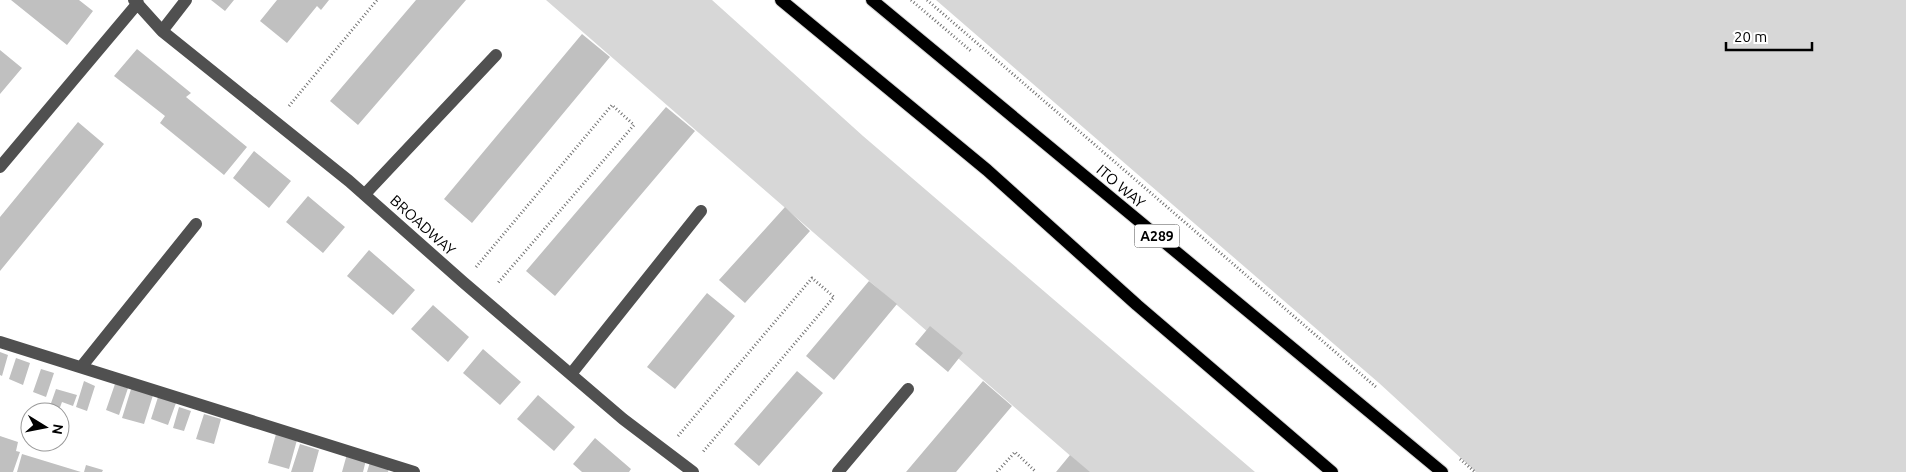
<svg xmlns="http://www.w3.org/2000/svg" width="1906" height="472" font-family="Ubuntu,sans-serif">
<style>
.green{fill:#d7d7d7}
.building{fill:#c0c0c0}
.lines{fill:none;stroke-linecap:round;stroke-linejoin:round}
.major-casing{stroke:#dbdbdb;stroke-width:14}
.path{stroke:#727272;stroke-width:3;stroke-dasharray:1 2.5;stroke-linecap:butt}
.minor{stroke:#505050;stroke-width:12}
.major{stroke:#000;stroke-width:12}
.labels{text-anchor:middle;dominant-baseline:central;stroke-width:5;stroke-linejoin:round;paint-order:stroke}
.shield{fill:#fff;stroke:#4c4c4c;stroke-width:1}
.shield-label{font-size:14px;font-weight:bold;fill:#000}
.street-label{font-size:15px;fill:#000;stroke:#fff}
</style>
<rect width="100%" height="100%" fill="#fff"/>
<!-- green -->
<path class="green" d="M546 0H712L863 136 1255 472H1089Z
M936 0H1906V472H1476L1379 383Z"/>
<!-- building -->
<path class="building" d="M11 0H79L93 11 67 45Z
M211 0H234L225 11Z
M277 0H329L321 10 317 6 287 43 260 21Z
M416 0H466L358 125 330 101Z
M582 34 610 57 472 223 444 199Z
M137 49 191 93 186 97 247 147 224 175 160 123 165 116 114 76Z
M0 50 22 68 0 94Z
M666 107 695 131 555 296 526 271Z
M78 122 104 144 0 271V217Z
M254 151 291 181 269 208 233 178Z
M308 196 345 227 323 253 286 222Z
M785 207 810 231 745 303 719 280Z
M369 250 415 290 393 315 347 276Z
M869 281 897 304 834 380 806 356Z
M707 293 735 316 675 389 647 367Z
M433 305 469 337 448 362 411 329Z
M930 326 963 353 948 372 915 344Z
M483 349 521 382 500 405 463 373Z
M0 352 8 355 2 376 0 375Z
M16 358 30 363 23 385 9 379Z
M41 369 54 373 46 397 33 392Z
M797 371 823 393 759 466 734 444Z
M84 381 95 386 87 411 76 407Z
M983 381 1012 406 956 472H906Z
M115 384 128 388 119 415 106 410Z
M132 386 154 392 144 424 122 418Z
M56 389 77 395 73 406 62 402 59 410 50 406Z
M538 395 575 427 554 451 517 419Z
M158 397 176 403 168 425 151 419Z
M179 407 191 411 184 431 173 428Z
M204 414 221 419 214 444 196 439Z
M276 434 297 440 289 469 268 463Z
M0 436 18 442 16 451 20 452 13 472H0Z
M595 438 631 469 629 472H582L573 464Z
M300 444 319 450 313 472H291Z
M22 454 81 472H17Z
M347 454 366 460 363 472H342Z
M1070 455 1090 472H1056Z
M370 462 389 468 388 472H367Z
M86 465 103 470 102 472H84Z"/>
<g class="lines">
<defs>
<path id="major" d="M781 0 987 170 1137 305 1332 472
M872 0 1442 472"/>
</defs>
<!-- major casing -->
<use href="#major" class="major-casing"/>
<!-- path -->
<path class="path" d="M911 0 971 51
M927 0 1377 388
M289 106 377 0
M476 267 612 105 634 125 497 284
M678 436 812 278 834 297 702 453
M1460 459 1475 472
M997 472 1015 452 1036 472"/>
<!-- minor -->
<path class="minor" d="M134 0 162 31 349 181 463 282 623 419 693 472
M162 31 186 0
M0 167 138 3
M365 194 496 55
M0 342 414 472
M82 366 196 224
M571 374 701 211
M838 472 908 389"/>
<!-- major -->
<use href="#major" class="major"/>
</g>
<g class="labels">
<!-- shield labels -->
<rect class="shield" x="1134.5" y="224.5" width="45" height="23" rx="4"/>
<g class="shield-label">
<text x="1157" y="236">A289</text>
</g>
<!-- street labels -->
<g class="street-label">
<text transform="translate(1121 186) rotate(40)">ITO WAY</text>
<text transform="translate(423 225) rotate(42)">BROADWAY</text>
</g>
</g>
<!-- north arrow -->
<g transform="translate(45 427) rotate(100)"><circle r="24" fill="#ffffff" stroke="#999999"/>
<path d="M0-4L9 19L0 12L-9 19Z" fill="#000000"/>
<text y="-8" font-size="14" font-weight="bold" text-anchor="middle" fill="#000000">N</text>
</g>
<!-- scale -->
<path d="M1726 42v8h86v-8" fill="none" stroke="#000000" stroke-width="2.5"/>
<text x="1734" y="42" font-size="15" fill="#000000" stroke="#ffffff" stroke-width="4" paint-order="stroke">20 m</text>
</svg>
